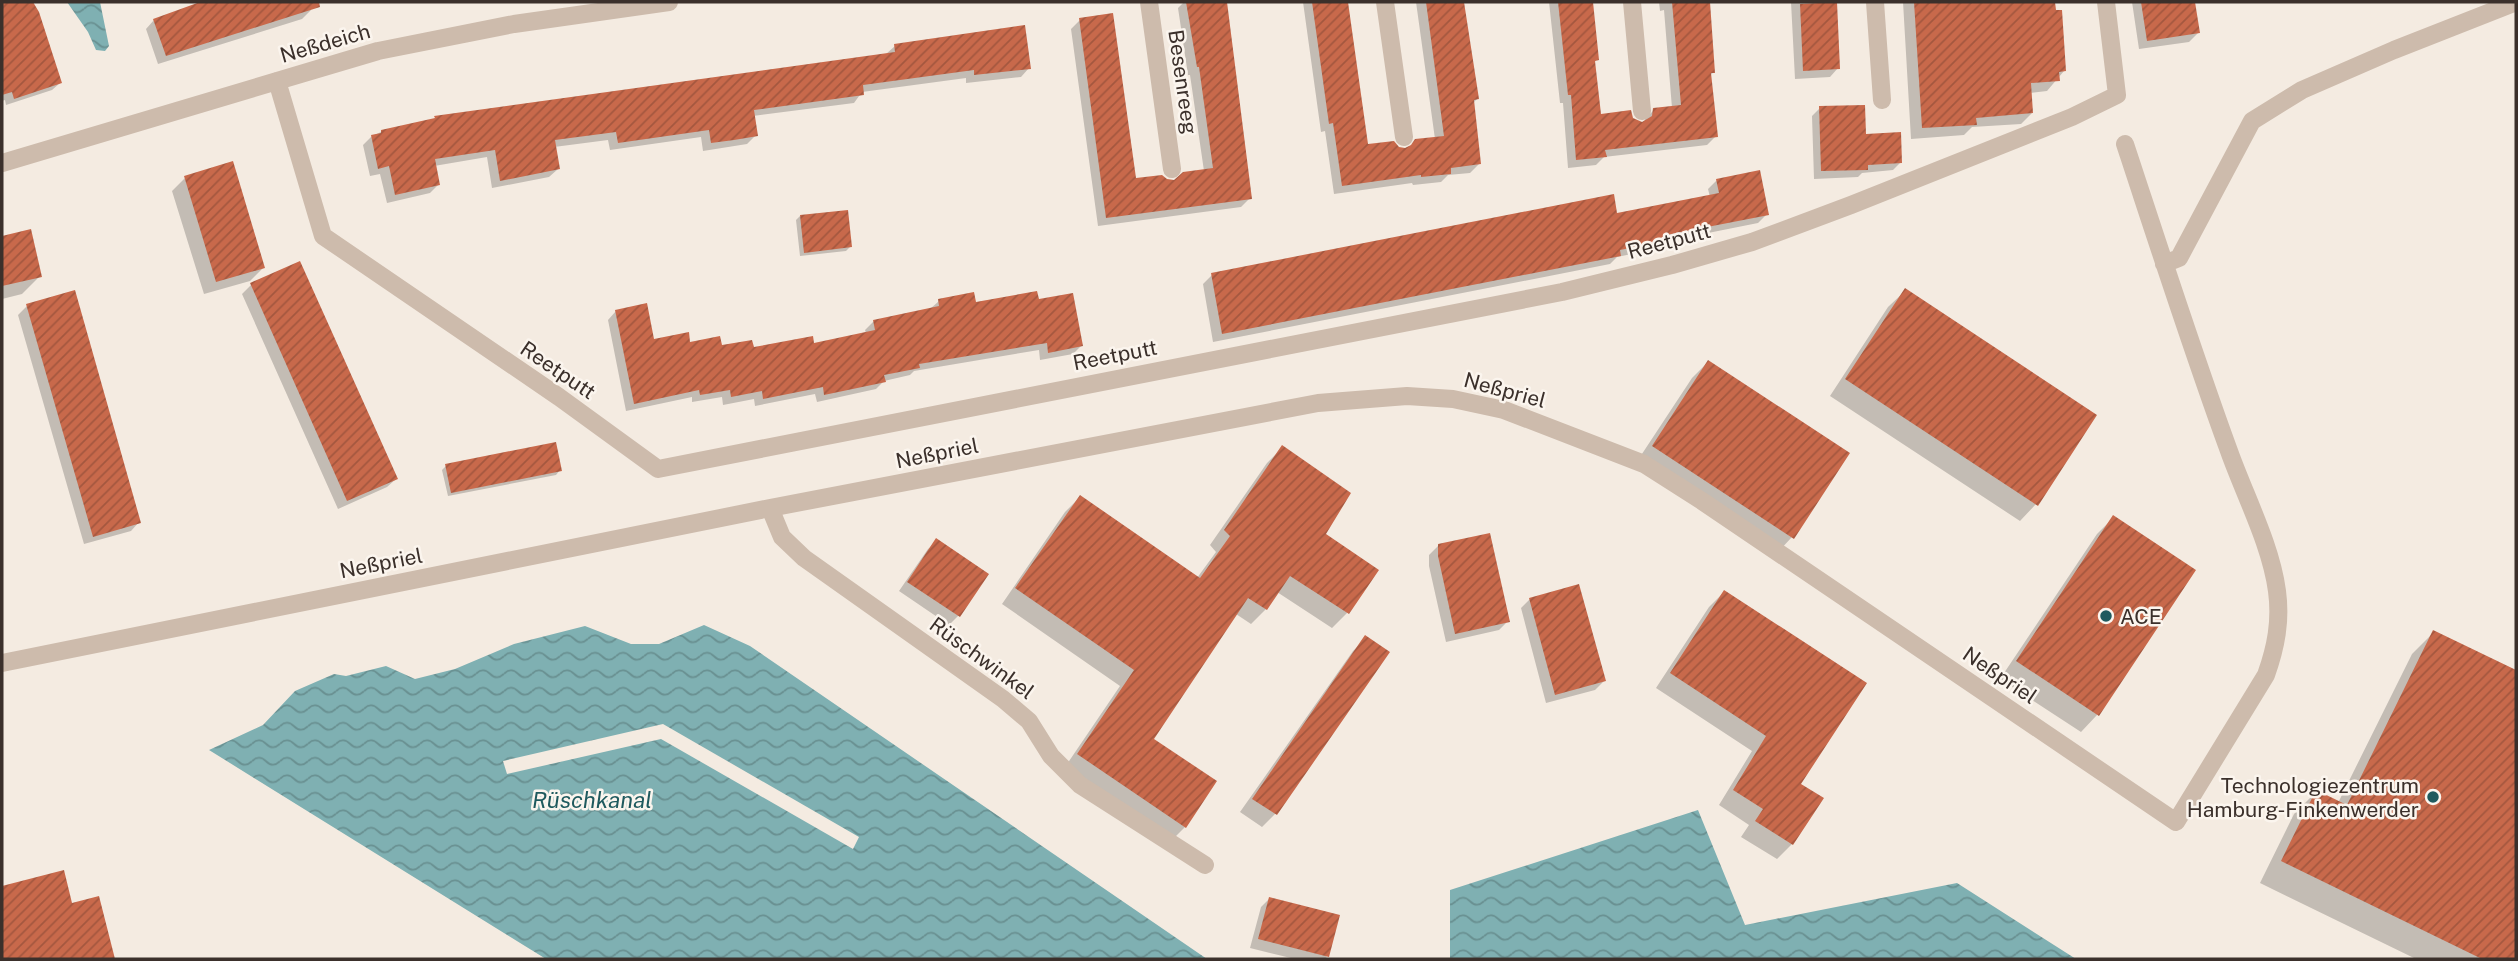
<svg xmlns="http://www.w3.org/2000/svg" width="2518" height="961" font-family="'Public Sans',sans-serif">
<style>
.water{fill:url(#water-waves)}
.pier{fill:#f4ebe1}
.shadow{fill:#0003}
.building{fill:url(#building-hatch)}
.lines{fill:none;stroke-linecap:round;stroke-linejoin:round}
.minor{stroke:#cdbbac;stroke-width:18}
.poi-dot{fill:#1f5a5e;stroke:#fbf5ee;stroke-width:2.5}
.labels{text-anchor:middle;dominant-baseline:central;stroke-width:5;stroke-linejoin:round;paint-order:stroke}
.street-label{font-size:21px;fill:#3b302b;stroke:#fbf5ee}
.poi-label{font-size:21px;fill:#3b302b;stroke:#fbf5ee;text-anchor:start}
.water-label{font-size:23px;font-style:italic;fill:#1f5a5e;stroke:#fbf5ee}
</style>
<defs>
<pattern id="water-waves" width="16" height="10" patternUnits="userSpaceOnUse" patternTransform="scale(1.75)"><rect width="16" height="10" fill="#7fb0b2"/><path d="M0 5q4-4 8 0t8 0" fill="none" stroke="#699091"/></pattern>
<pattern id="building-hatch" width="6" height="6" patternUnits="userSpaceOnUse" patternTransform="scale(1.75)"><rect width="6" height="6" fill="#c8694b"/><path d="M-1 1l2-2M0 6l6-6M5 7l2-2" fill="none" stroke="#a4573f"/></pattern>
</defs>
<rect width="100%" height="100%" fill="#f4ebe1"/>
<!-- water -->
<path class="water" d="M67 2H100L109 46 105 51 96 50 88 32Z
M704 625 750 646 1207 959H546L209 750 263 725 295 691 334 674 346 676 386 666 415 679 455 669 514 644 585 626 631 644H659Z
M1698 810 1745 925 1957 883 2076 959H1450V890Z"/>
<!-- pier -->
<path class="pier" d="M663 724 859 837 853 849 661 739 507 774 503 761Z"/>
<!-- shadow -->
<path class="shadow" d="M212 2H309L311 10 302 19 158 64 146 29 154 20Z
M1184 2H1225L1250 198 1241 207 1098 226 1071 29 1080 20 1134 180 1175 182 1204 171 1190 75H1188L1178 8Z
M1303 2H1347L1367 146 1406 150 1435 139 1416 2H1462L1477 99 1473 103 1479 164 1470 173 1448 175 1441 182 1413 185 1412 183 1334 194 1325 131 1321 132Z
M1549 2H1592L1597 59 1594 63 1599 115 1632 119 1644 124 1645 119 1654 110 1672 108 1664 10 1660 11 1659 2H1706L1714 72 1709 76 1716 136 1707 145 1604 157 1596 165 1568 168 1563 103H1560Z
M1791 2H1836L1838 68 1830 77 1795 79Z
M1903 2H2054L2064 71 2047 91 2030 93 2032 113 2021 124 1972 127 1964 135 1911 139Z
M2132 2H2193L2198 33 2189 42 2139 49Z
M44 33 60 83 52 90 6 105 5 100 2 101V46Z
M895 46 1029 68 1021 77 966 83V78L862 92 854 103 753 116 756 135 747 144 703 151 701 137 610 150 608 140 554 147 558 169 549 177 492 188 487 157 434 166 438 185 430 193 387 203 380 174 370 176 363 145 372 136 381 132 432 121 435 118 886 54Z
M1820 108 1865 135 1901 162 1893 170 1862 173 1858 177 1814 179 1812 116Z
M185 178 263 268 250 281 204 294 172 191Z
M1717 180 1767 214 1758 223 1663 242 1656 249 1617 257 1610 264 1213 342 1203 284 1212 275 1616 215 1710 197 1708 189Z
M800 216 850 247 846 251 800 256 796 220Z
M30 231 40 276 22 294 2 299V238Z
M251 285 396 479 387 487 338 509 242 294Z
M1905 291 2036 504 2020 521 1830 396 1888 307Z
M939 301 974 304 1037 302 1081 346 1073 354 1040 360 1039 350 914 371 910 375 884 381 876 389 817 402 815 394 755 406 754 399 723 405 722 397 692 402V397L626 411 608 320 616 311 653 341 752 349 812 345 866 333 865 330 874 321 930 309Z
M27 306 139 522 131 531 84 544 18 315Z
M1708 362 1792 537 1776 554 1636 463 1692 378Z
M1282 448 1324 535 1376 570 1347 613 1332 628 1277 592 1266 609 1251 624 1236 614 1151 739 1185 827 1170 842 1063 770 1120 686 1002 604 1065 512 1080 497 1197 578 1216 552 1210 545 1267 463Z
M446 466 560 470 556 475 448 496 442 470Z
M2114 517 2194 571 2097 715 2081 732 2000 679 2097 534Z
M937 541 987 575 958 616 949 625 899 591 928 549Z
M1438 546 1508 621 1499 630 1446 642 1429 566V555Z
M1724 592 1799 784 1792 844 1777 859 1741 837 1749 825 1719 805 1752 751 1656 688 1709 607Z
M1530 599 1604 681 1595 690 1546 703 1521 608Z
M2434 632 2516 672V959H2416L2260 883 2294 814 2316 792 2338 803 2412 654Z
M1366 638 1387 653 1275 814 1262 827 1240 812 1353 651Z
M62 872 71 905 98 898 113 959H2V888Z
M1270 898 1327 957 1324 959H1295L1250 948 1261 907Z"/>
<!-- building -->
<path class="building" d="M2 2H33L39 12 62 83 14 99 12 92 2 95Z
M200 2H319L320 7 166 56 153 19Z
M1186 2H1227L1252 199 1106 218 1079 18 1113 13 1136 178 1162 175 1167 179 1174 180 1183 172 1213 168 1199 67H1197Z
M1312 2H1348L1368 144 1394 141 1399 147 1405 148 1411 145 1415 139 1444 136 1426 2H1464L1479 99 1474 100 1481 164 1451 168V174L1421 177V175L1342 186 1333 123 1329 124Z
M1558 2H1593L1599 60 1595 61 1601 114 1631 110 1633 118 1642 122 1652 116 1653 108 1681 105 1672 2H1710L1715 73H1711L1718 137 1605 150 1607 157 1576 160 1571 95H1568Z
M1837 2 1840 69 1803 71 1800 4Z
M1914 2H2055L2056 10H2062L2066 71 2059 72 2060 81 2031 83 2033 113 1976 118 1977 125 1922 128Z
M2141 2H2195L2200 33 2147 41Z
M1025 25 1031 69 974 75V70L863 85 864 95 754 110 758 136 734 140 711 143 709 130 618 143 616 132 555 140 560 169 500 181 495 150 435 159 440 185 395 195 389 166 378 169 371 135 381 133V130L435 118 434 116 895 52 894 44Z
M1865 105 1866 134 1901 132 1902 163 1868 165V170L1821 171 1819 106Z
M233 161 265 268 216 282 184 176Z
M1760 170 1769 215 1666 235 1667 241 1620 250 1621 256 1222 334 1211 273 1614 194 1617 213 1719 193 1716 179Z
M848 210 852 247 804 253 800 215Z
M31 229 42 277 2 286V236Z
M300 261 398 479 347 501 250 283Z
M1905 288 2097 415 2038 506 1845 379Z
M75 290 141 523 93 537 26 304Z
M1037 291 1039 299 1073 293 1083 346 1048 353 1047 343 919 364 920 368 884 375 886 382 824 395 823 387 763 399 762 391 731 397 730 390 700 395 699 390 634 404 615 310 647 303 654 339 689 332 690 342 720 336 722 345 752 340 754 347 813 336 814 343 875 330 873 320 939 306 938 299 974 292 976 302Z
M1708 360 1850 453 1794 539 1652 446Z
M556 442 562 471 451 493 445 464Z
M1282 445 1351 493 1326 534 1379 570 1349 614 1290 576 1267 610 1248 598 1154 739 1217 781 1186 828 1077 754 1134 670 1015 588 1080 495 1200 578 1230 536 1224 530Z
M2113 515 2196 570 2099 716 2016 661Z
M1490 533 1510 622 1455 634 1438 556V544Z
M936 538 989 574 960 617 907 582Z
M1579 584 1606 681 1555 695 1529 598Z
M1724 590 1867 683 1801 784 1824 798 1793 845 1755 821 1763 809 1733 790 1766 736 1670 673Z
M2433 630 2516 670V959H2482L2281 861 2316 790 2347 805Z
M1365 635 1390 652 1277 815 1252 799Z
M64 870 72 903 99 896 115 959H2V886Z
M1269 897 1340 915 1329 957 1258 939Z"/>
<g class="lines">
<!-- minor -->
<path class="minor" d="M1149 2 1172 169
M1385 2 1404 137
M1632 2 1642 111
M1875 2 1882 100
M277 81 323 236 559 397 658 469 1562 292 1672 265 1752 242 1851 205 2072 117 2117 95 2106 2
M2 163 378 51 514 24 669 2
M2164 264 2179 258 2252 121 2302 90 2394 50 2516 2
M770 508 782 537 804 558 1003 699 1029 721 1051 756 1080 785 1205 865
M2 663 770 508 1318 403 1407 396 1453 399 1504 410 1644 464 1702 501 2176 822 2266 675C2276 647 2281 621 2277 591 2271 545 2245 496 2229 451 2192 350 2159 247 2125 144"/>
</g>
<!-- markers -->
<g class="poi-dot">
<circle cx="2106" cy="616" r="7"/>
<circle cx="2433" cy="797" r="7"/>
</g>
<g class="labels">
<!-- street labels -->
<g class="street-label">
<text transform="translate(325 43) rotate(-16)">Neßdeich</text>
<text transform="translate(1183 82) rotate(82)">Besenreeg</text>
<text transform="translate(1669 241) rotate(-15)">Reetputt</text>
<text transform="translate(1115 355) rotate(-11)">Reetputt</text>
<text transform="translate(558 370) rotate(34)">Reetputt</text>
<text transform="translate(1505 390) rotate(15)">Neßpriel</text>
<text transform="translate(937 453) rotate(-11)">Neßpriel</text>
<text transform="translate(381 563) rotate(-11)">Neßpriel</text>
<text transform="translate(982 658) rotate(36)">Rüschwinkel</text>
<text transform="translate(2000 675) rotate(34)">Neßpriel</text>
</g>
<!-- poi labels -->
<g class="poi-label">
<text x="2120" y="616">ACE</text>
<text x="2419" y="785" text-anchor="end">Technologiezentrum<tspan x="2419" dy="24">Hamburg-Finkenwerder</tspan></text>
</g>
<!-- water labels -->
<g class="water-label">
<text x="592" y="799">Rüschkanal</text>
</g>
</g>
<!-- border -->
<rect width="2518" height="961" fill="none" stroke="#3b302b" stroke-width="7"/>
</svg>
